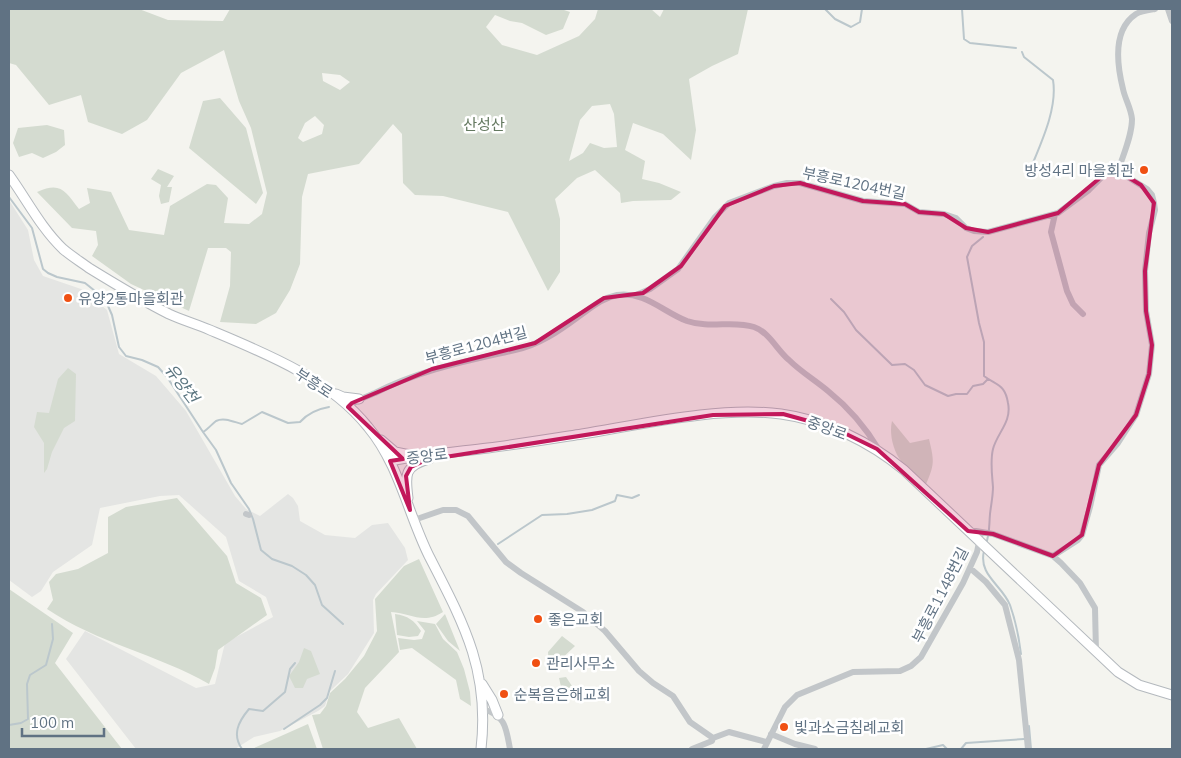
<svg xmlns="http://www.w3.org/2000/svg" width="1181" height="758" font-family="Mulish,'Noto Sans KR',sans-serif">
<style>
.built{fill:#e4e5e3}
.green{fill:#d4dbd0;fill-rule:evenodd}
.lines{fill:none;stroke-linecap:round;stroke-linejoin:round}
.stream{stroke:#bbc7cc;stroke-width:2}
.secondary-casing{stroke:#b4b9be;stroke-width:11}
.street{stroke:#c2c6c9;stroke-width:6}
.secondary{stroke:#fff;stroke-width:9}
.marked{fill:#c2185b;fill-opacity:0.2;stroke:#c2185b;stroke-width:4;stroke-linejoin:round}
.poi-dot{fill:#f05013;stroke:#fff;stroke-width:2}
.labels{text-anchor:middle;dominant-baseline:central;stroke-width:5;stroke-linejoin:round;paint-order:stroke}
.park-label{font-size:15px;fill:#647960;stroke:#fff}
.poi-label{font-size:15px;fill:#607283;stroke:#fff;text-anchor:start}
.street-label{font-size:15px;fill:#607283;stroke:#fff}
.water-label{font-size:16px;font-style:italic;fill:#5b7580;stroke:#fff}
</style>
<rect width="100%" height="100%" fill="#f4f4ef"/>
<!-- built -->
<path class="built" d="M9 200 28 230 34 260 43 276 81 289 107 310 119 354 156 376 186 411 235 496 246 509 260 516 288 494 293 498 298 506 300 521 325 535 355 538 372 525 388 523 405 548 408 560 376 594 373 600 374 633 348 674 329 692 325 706 318 711 280 731 254 737 235 749H136L66 659 85 631 196 688 215 684 225 643 273 617 266 597 239 581 226 537 179 495 160 496 100 508 92 545 53 572 41 591 32 597 9 580Z"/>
<!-- green -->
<path class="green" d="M9 9H139L168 20 223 21 230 9H561L570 12 563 29 546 35 522 23 510 21 495 15 486 27 502 45 537 55 579 36 595 19 598 9H651L660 17 664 9H748L738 54 712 66 689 79 696 130 691 160 663 134 633 123 625 150 645 161 642 179 659 183 681 192 671 200 633 201 621 203 620 193 595 170 577 178 555 199 560 219V272L548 291 508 212 443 196 415 195 403 183 402 134 393 124 359 164 308 174 302 197 300 264 290 290 276 313 256 324 220 322 230 286 231 252 226 248H208L189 311 131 284 92 256 98 245 96 231 72 228 37 192C61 181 65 191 79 209L90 203 87 188 111 192 129 230 164 235 170 206 207 184 216 185 228 198 224 223 249 224 262 214 267 193 251 128 239 101 224 50 181 73 147 120 122 134 88 122 81 95 49 105 16 65 9 63ZM322 73 340 75 350 82 340 90 323 81ZM610 104 614 114 617 147 604 148 590 143 583 153 569 161 580 120 592 106ZM315 116 324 125 322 134 303 142 298 138 305 123Z
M220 98 246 128 263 193 256 204 189 148 203 101Z
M47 125 64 130 65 145 56 152 43 158 32 153 19 157 13 143 18 128Z
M158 169 174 176 167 187H172L169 202 161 204 159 196 161 185 151 179Z
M68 368 76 374 75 421 64 428 52 452 47 469 44 473V443L34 427 37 412 49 413 58 379Z
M892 421 910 443 929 439C934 460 935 464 926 484 918 476 909 470 902 462 893 452 889 433 892 421Z
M177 498 227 556 236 583 261 598 267 615 218 650 215 668 209 684C157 654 97 643 47 609L53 600 49 582 56 574 78 569 108 553V517L126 507Z
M419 559 443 612C423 625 411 613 391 612L399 652 365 688 357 712 368 728 399 718 417 749H323L312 715 320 714 326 706 330 693 345 679 364 656 377 631 375 599 404 566Z
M9 589 73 633 55 663 122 749H9Z
M395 614C408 616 414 620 421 631L418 636 409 637 397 635Z
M445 614 460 651 448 641 436 624Z
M417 621 435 624 443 639 457 652 464 669 470 692 471 706 460 699 456 680 412 648 400 650 398 638 414 640 422 639 425 631Z
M562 636 575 646 553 667H549L548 652Z
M304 648 311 651 320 674 307 679 303 688H295L289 676 299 662Z
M566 677 572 686H570V689L562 691 559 678Z
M308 724 317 749H252Z"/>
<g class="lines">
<!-- stream -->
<path class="stream" d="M825 9 835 19 851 27 860 22 862 9
M962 9 964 39 970 43 1016 48
M1022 52 1024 57 1053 80C1058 110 1039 147 1028 175
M9 197 32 228 43 269 48 273 57 277 85 283 105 299 112 315 119 347 126 356 142 360 158 367 167 377 203 432 216 450 231 483 249 509 253 519 261 550 272 559 292 566 306 575 315 585 322 605 343 624
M983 237 972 246 967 257 979 323 984 342V376C997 386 1005 384 1008 403 1012 422 997 433 993 449 990 461 992 474 993 487 993 496 991 505 990 514 989 525 990 532 986 544
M831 299 844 312 856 330 892 365 905 364 914 370 925 385 948 396 956 394H967L973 386 983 384 988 379
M203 432C208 429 212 424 216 421 224 417 234 422 242 424L262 412 288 423 300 422C308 413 317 409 329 407
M498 544 542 515 567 514 592 510 615 501 617 495 632 498 639 495
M984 551C978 575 1002 585 1010 605 1015 619 1019 638 1021 654
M9 725 21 723 28 719 27 684 30 675 46 665 53 639 52 624
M1029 726 1031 749
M284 729 320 705 327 698 335 671
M242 749C232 735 238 722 249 709L263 711 285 692 290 669 295 663
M926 749 943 745 947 749
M961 749 966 743 1024 739"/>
<defs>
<path id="secondary" d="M9 175C27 200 41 228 63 249 71 256 81 262 89 268 115 284 141 300 169 314 182 320 196 324 210 330 265 353 330 379 368 427 399 464 408 514 429 556 464 624 490 671 481 749
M336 394 343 397 359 399
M381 440 395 452 410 455
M390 461C422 455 455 452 488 448 519 444 550 439 582 434 643 424 720 406 781 414 826 420 870 442 904 470L1118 672 1139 685 1172 695
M408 498C405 475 404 466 429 459
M482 684 492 700 498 715"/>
</defs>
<!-- secondary casing -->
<use href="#secondary" class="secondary-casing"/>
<!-- street -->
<path class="street" d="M1168 9 1172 21
M1118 171C1123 155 1132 136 1132 119 1131 108 1125 99 1123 89 1117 65 1112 30 1136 14 1141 11 1149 10 1155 9
M1055 214 1051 232 1067 291 1073 304 1083 314
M636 295 650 289 678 269 715 217 729 203 774 186 787 183H800L863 201 905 204 919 212 944 214 956 218 966 228 974 231 988 232 1058 213 1089 190 1107 172 1118 171
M348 407C356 400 365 397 375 393 419 370 467 361 515 350 539 345 559 331 578 317 591 308 602 298 617 295 645 291 663 312 687 321 710 329 733 320 754 327 769 332 777 350 789 360 801 372 815 380 828 391 848 407 866 428 879 450
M246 514 249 515
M414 520 443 510H456L468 516 506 562 521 573 583 612 605 631 639 671 653 683 673 696 690 722 713 738
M968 531H976L993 534 1053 556 1061 563 1080 583 1095 608 1096 652
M1053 556 1078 540 1082 535 1090 507 1099 465 1118 443 1136 415 1149 374 1152 345 1146 311 1145 271 1149 233 1155 210 1154 203 1152 195 1147 189 1118 171
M970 568 986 582 1005 605 1019 660 1028 749
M483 709C506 716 506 728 510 749
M771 734 795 744 815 749
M692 749 712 741 713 738 729 732 766 742
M764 749 785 707 797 695 853 672 900 671 911 666 921 657 963 583 977 552 981 532"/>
<!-- secondary -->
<use href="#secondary" class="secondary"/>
</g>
<!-- marked area -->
<path class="marked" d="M1118 171 1141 185 1154 203 1145 271 1146 311 1152 345 1149 374 1136 415 1099 465 1082 535 1053 556 993 534 968 531 877 449 834 428 783 414 713 415 426 460 411 467 406 476 410 510 390 461 403 459 348 407 352 403 432 369 535 343 604 298 643 293 681 266 725 206 774 186 800 183 863 201 905 204 919 212 944 214 966 228 988 232 1058 213 1107 172Z"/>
<!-- markers -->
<g class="poi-dot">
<circle cx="1144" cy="170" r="5"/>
<circle cx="68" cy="298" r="5"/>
<circle cx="538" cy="619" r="5"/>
<circle cx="536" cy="663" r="5"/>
<circle cx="504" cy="694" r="5"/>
<circle cx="784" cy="727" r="5"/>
</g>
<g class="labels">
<!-- park labels -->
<g class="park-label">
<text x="484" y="124">산성산</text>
</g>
<!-- poi labels -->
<g class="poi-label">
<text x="1134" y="170" text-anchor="end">방성4리 마을회관</text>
<text x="78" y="298">유양2통마을회관</text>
<text x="548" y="619">좋은교회</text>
<text x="546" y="663">관리사무소</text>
<text x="514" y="694">순복음은해교회</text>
<text x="794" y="727">빛과소금침례교회</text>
</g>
<!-- street labels -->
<g class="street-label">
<text transform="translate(854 183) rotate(12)">부흥로1204번길</text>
<text transform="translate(476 345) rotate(-15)">부흥로1204번길</text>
<text transform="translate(314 383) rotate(33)">부흥로</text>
<text transform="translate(827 428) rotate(20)">중앙로</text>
<text transform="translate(427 456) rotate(-7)">중앙로</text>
<text transform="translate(940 595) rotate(-63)">부흥로1148번길</text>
</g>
<!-- water labels -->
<g class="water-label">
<text transform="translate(182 383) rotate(53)">유양천</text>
</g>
</g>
<!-- border -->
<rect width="1181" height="758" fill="none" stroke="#607283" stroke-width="20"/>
<!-- scale -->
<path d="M22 728v8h82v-8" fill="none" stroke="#607283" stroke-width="2.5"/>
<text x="30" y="728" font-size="15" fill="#607283" stroke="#ffffff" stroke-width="4" paint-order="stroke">100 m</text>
</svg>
